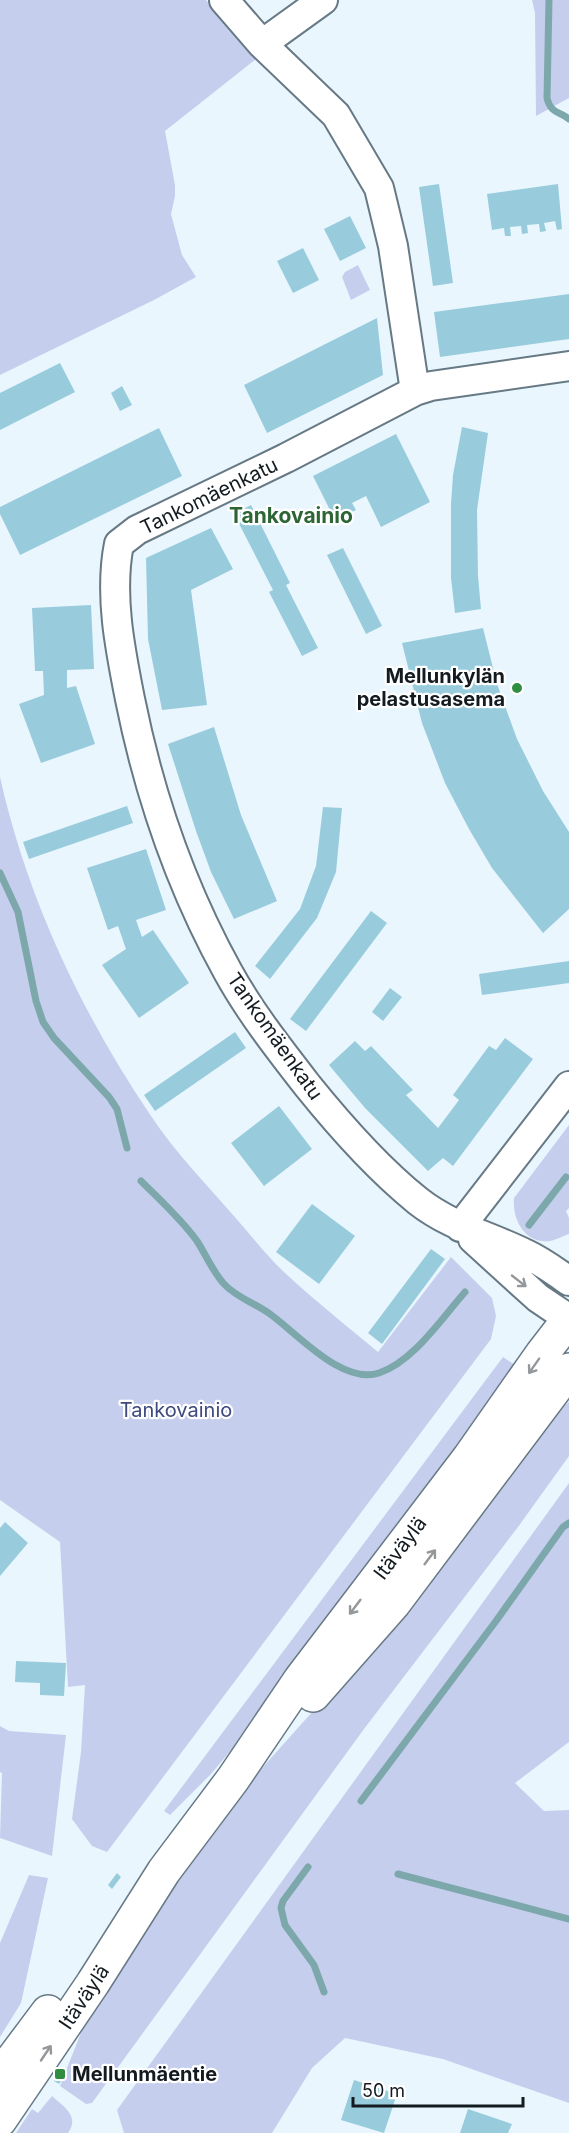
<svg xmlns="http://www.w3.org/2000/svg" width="569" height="2133" font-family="Inter,sans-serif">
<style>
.green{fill:#c6ceed}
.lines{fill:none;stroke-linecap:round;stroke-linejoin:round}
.stream{stroke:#7da8ab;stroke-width:7}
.building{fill:#98ccdc}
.minor-casing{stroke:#667985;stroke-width:32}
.major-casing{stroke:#667985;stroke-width:36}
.minor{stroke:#fff;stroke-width:28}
.major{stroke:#fff;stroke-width:33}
.oneway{stroke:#95989b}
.poi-dot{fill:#308e41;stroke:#fff;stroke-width:2}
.labels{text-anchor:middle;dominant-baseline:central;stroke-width:4.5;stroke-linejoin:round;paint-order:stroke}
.street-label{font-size:20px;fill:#131b20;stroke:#fff}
.poi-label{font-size:20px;font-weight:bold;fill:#131b20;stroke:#fff;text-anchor:end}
.park-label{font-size:20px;fill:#3e497e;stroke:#fff}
.neighbourhood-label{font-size:21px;font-weight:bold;fill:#2c6634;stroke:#fff}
</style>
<rect width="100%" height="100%" fill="#e9f6fe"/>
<!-- green -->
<path class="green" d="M0 0H206L256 59 165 131 175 185V196L171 214 182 255 196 277 154 300 0 375Z
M532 0H569V98L536 116 535 13Z
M358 265 370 290 351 300 342 277 345 272Z
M0 777C27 898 82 1014 151 1116 175 1152 205 1183 233 1215 250 1234 266 1255 284 1272 314 1300 347 1326 378 1352L451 1257 492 1298 496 1316 491 1339 107 1852 92 1846 72 1819 81 1752 85 1685 68 1687 60 1542 0 1500Z
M569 1125V1208L566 1211 569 1218V1234C563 1236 556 1240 550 1241 525 1244 512 1220 514 1198Z
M503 1357 515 1365 505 1387 248 1730 211 1774 170 1815 164 1811Z
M569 1402V1456L518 1527 364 1729 92 2103 86 2104 60 2086 95 1997 236 1797 448 1560 562 1407Z
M569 1483V1742L515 1783 544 1811 569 1810V2103L443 2059 345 2038 312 2068 272 2133H124L117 2110Z
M0 1726 9 1731 66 1735 52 1856 0 1838 2 1773 0 1772Z
M29 1875 48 1878 21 2003 0 2037V1943Z
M52 2096C64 2107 80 2116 68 2133H16L32 2109 38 2113Z"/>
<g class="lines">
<!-- stream -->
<path class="stream" d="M549 0 547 98C551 114 559 111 569 119
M0 873 18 912 36 1001 43 1022 54 1038 109 1097 117 1109 127 1148
M141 1181C160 1200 181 1219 197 1241 206 1255 213 1272 224 1284 237 1298 255 1303 270 1314 298 1334 342 1385 379 1373 413 1362 442 1318 465 1292
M529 1225 566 1177
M361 1801 496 1621 563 1527 569 1523
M308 1867 283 1901 281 1908 285 1925 314 1965 324 1992
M398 1874 569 1919"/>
</g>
<!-- building -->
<path class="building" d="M439 184 453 283 433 286 419 187Z
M558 184 562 229 557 230 555 221 544 223 546 231 540 232 539 224 527 225 528 233 522 234 521 226 510 227 511 236H505L504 228 492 230 487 194Z
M350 216 366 248 340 261 324 229Z
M303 248 319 280 293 293 277 261Z
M569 294V339L440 357 434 312Z
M377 318 383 375 267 433 244 385Z
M60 363 75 392 0 430V393Z
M122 386 132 405 120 411 111 393Z
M462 427 488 433 477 510 478 576 481 609 455 613 451 578V504L453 475Z
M159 428 182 476 20 555 0 514V507Z
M396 434 430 502 381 527 366 496 352 503 356 510 335 520 313 476Z
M251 505 290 583 286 585 318 648 302 656 269 592 273 590 234 514Z
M211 528 233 569 191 590 207 705 162 710 148 639 146 558Z
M343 548 382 626 366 634 327 555Z
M91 605 94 669 67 670V688L76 686 95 744 41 763 19 704 44 695 43 671H35L32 608Z
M483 628 497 684 517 739 543 791 569 832V909L543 933 492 868 469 829 445 783 422 723 402 643Z
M214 727 241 815 277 901 234 919 211 872 196 831 168 744Z
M127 806 133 823 29 859 23 842Z
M323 807 342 808 336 872 317 918 270 979 255 966 300 909 316 866Z
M146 849 166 910 136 920 142 937 153 930 189 983 139 1018 102 965 126 949 118 926 108 930 87 868Z
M371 911 387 923 306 1031 290 1019Z
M569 961V983L482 995 479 974Z
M390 988 402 997 383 1021 372 1012Z
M235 1032 246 1048 155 1111 144 1095Z
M505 1038 533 1059 453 1166 443 1158 428 1171 365 1108 329 1065 355 1041 365 1051 371 1046 413 1090 406 1095 438 1128 459 1100 453 1095 489 1046 496 1050Z
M279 1106 312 1149 264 1186 231 1143Z
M312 1204 355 1236 319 1284 276 1252Z
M431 1249 445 1259 382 1344 368 1333Z
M5 1522 28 1543 0 1576V1528Z
M16 1661 66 1663 64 1696 40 1695V1683L15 1682Z
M117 1873 121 1877 112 1889 108 1885Z
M63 2069 67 2072 59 2084 54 2081Z
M354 2080 397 2094 384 2133 341 2120Z
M468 2109 512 2124 508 2133H460Z"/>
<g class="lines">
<defs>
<path id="minor" d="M224 0 262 44 336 115 379 188 393 246 415 391
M262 44 323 0
M569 366 431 386 415 391 286 458 137 530 119 544C109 594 120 649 130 699 149 794 181 887 228 972 250 1012 279 1049 307 1085 340 1126 377 1168 418 1201 451 1227 490 1236 526 1254 541 1261 555 1271 569 1281
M460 1227 569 1086
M473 1239 538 1298 569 1319"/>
<path id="major" d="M313 1695 394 1603 569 1370
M0 2076 48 2012
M0 2120 93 1983 164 1871 233 1779 300 1680 469 1458 542 1354 569 1319"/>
</defs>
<!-- minor casing -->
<use href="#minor" class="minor-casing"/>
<!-- major casing -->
<use href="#major" class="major-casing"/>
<!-- minor -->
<use href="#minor" class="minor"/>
<!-- major -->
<use href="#major" class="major"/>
</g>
<!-- one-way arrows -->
<defs><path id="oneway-shaft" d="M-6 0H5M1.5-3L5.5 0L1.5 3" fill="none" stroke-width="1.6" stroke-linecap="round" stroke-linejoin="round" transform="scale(1.5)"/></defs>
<g class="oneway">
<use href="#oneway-shaft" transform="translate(519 1281) rotate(38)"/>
<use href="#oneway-shaft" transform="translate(534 1366) rotate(125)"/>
<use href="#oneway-shaft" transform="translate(430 1557) rotate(-53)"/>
<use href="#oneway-shaft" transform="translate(355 1607) rotate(127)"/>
<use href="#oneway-shaft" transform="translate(46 2053) rotate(-56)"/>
</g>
<!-- markers -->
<g class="poi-dot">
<circle cx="517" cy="688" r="6"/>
<rect x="54" y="2068" width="12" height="12" rx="3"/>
</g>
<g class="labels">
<!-- street labels -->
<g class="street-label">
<text transform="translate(209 496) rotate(-26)">Tankomäenkatu</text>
<text transform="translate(275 1036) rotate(55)">Tankomäenkatu</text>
<text transform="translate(400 1548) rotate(-53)">Itäväylä</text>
<text transform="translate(84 1997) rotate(-56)">Itäväylä</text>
</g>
<!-- poi labels -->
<g class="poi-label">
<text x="505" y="676">Mellunkylän<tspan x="505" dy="23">pelastusasema</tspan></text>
<text x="72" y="2074" text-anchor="start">Mellunmäentie</text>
</g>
<!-- park labels -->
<g class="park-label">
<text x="176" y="1410">Tankovainio</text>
</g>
<!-- neighbourhood labels -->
<g class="neighbourhood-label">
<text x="291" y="515">Tankovainio</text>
</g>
</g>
<!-- scale -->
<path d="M353 2097v9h170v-9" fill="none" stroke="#131b20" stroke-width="3"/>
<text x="362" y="2097" font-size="18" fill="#131b20" stroke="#ffffff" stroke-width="4.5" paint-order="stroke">50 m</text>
</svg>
